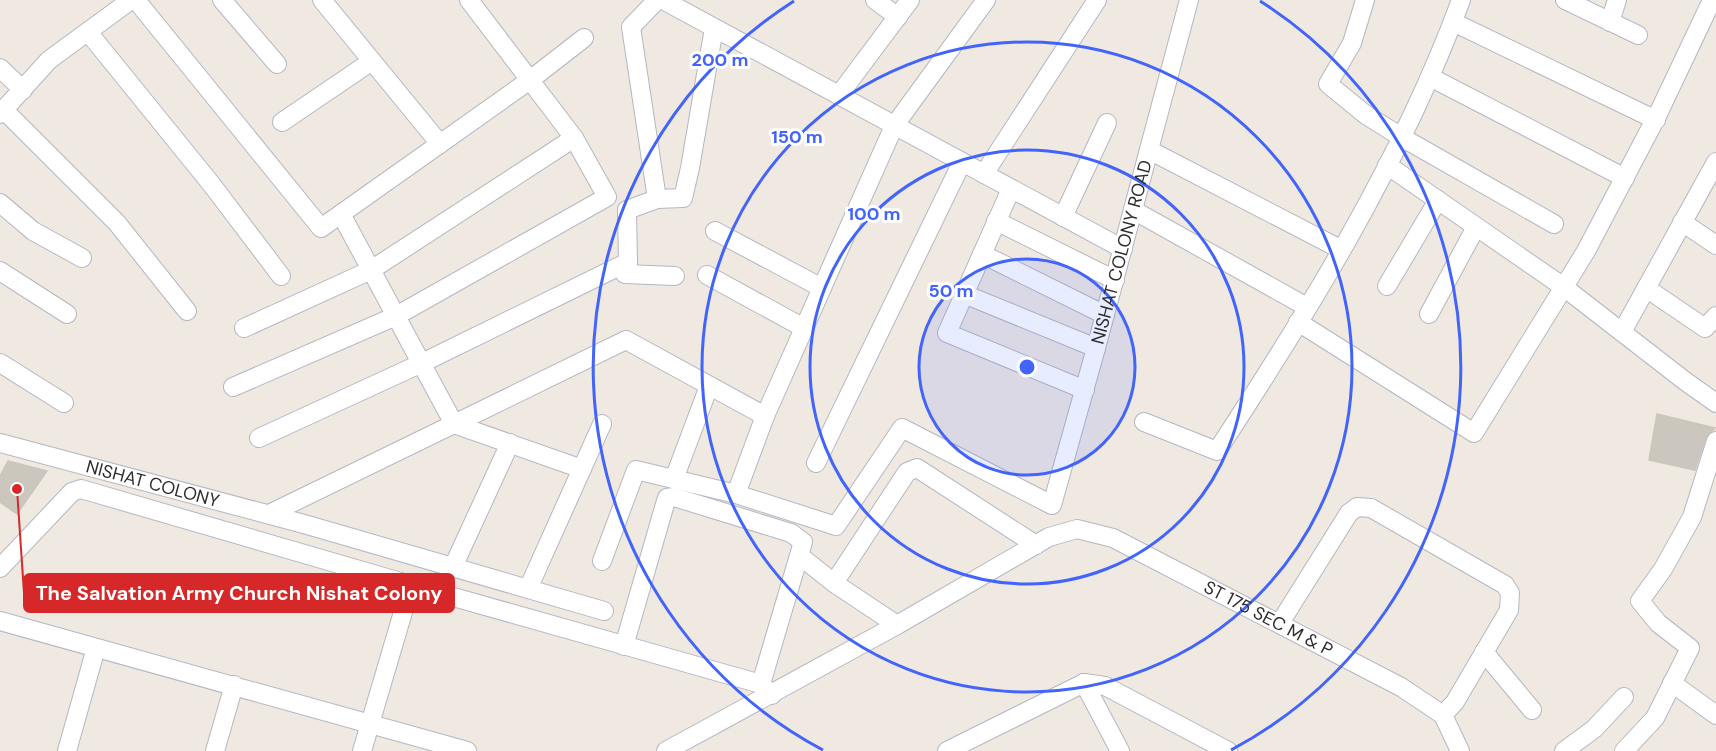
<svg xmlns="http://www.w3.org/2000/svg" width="1716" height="751" font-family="'DM Sans',sans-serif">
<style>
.building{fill:#cbc7bf;stroke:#cbc5ba;stroke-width:1.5}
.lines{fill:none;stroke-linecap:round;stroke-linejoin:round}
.minor-casing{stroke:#b4b7c1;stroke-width:20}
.minor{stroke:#fff;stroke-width:18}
.ring{fill:none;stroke:#4264fb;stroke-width:3}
.labels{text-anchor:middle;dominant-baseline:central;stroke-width:6;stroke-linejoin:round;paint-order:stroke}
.street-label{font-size:18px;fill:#2e2e2e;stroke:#fff}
.centre{fill:#4264fb;stroke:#fff;stroke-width:3}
.ring-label{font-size:18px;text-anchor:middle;font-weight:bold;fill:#4264fb;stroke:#fff;stroke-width:6;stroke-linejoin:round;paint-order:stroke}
.leader{fill:none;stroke:#d62828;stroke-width:2}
.callout-dot{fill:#d62828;stroke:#fff;stroke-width:2}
.callout{fill:#d62828;stroke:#d62828;stroke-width:2}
.callout-label{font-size:20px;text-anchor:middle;font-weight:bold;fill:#fff}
</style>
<rect width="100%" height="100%" fill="#efe9e1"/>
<!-- building -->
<path class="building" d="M1657 414 1715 428 1706 437 1695 470 1649 460Z
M8 461 47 471 17 514 0 502V476Z"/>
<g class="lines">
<defs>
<g id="minor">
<path d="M136 0 321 228 530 80 584 38"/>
<path d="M222 0 277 64"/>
<path d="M322 0 440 144"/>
<path d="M663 0 1123 249"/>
<path d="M875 0 898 17"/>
<path d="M1365 0 1352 43 1328 84 1366 115 1403 138 1554 224"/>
<path d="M1565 0 1638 35"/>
<path d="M1453 22 1656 120"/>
<path d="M1610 22 1617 0"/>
<path d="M88 32 212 185 281 276"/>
<path d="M0 68 23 90"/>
<path d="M1430 77 1625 178"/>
<path d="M839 95 910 0"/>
<path d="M4 110 117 223 187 311"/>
<path d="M0 114 49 60 131 0"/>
<path d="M282 122 372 61"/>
<path d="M1149 150 1340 249"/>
<path d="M1387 165 1565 288 1685 381 1716 403"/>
<path d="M984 174 1097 0"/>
<path d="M1011 189 947 333 1085 390"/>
<path d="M657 199 683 198 690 168 714 28"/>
<path d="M0 203 33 231 82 258"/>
<path d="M1133 210 1307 307"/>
<path d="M341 214 454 424 626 340 765 416 736 494 636 470 602 561"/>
<path d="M1063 217 1107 123"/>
<path d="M996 221 1115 280"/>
<path d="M1682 222 1716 245"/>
<path d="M715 231 822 288"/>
<path d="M982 254 1105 315"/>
<path d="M628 262 625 274 675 276"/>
<path d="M0 271 67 314"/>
<path d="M707 275 804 328"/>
<path d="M1387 286 1438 200"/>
<path d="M1646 288 1705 328 1716 316"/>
<path d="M964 294 1096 348"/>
<path d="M1429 314 1476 227"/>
<path d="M1298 322 1474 433 1586 251 1658 114 1712 0"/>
<path d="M244 328 371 270 574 138"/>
<path d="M1622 332 1716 162"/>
<path d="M0 363 64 403"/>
<path d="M233 387 396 316 607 197 574 138 469 0"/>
<path d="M765 416 894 126 986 0"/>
<path d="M1144 422 1217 451C1310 309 1402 160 1461 0"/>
<path d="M259 438 422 363 628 262 627 210 657 199 631 27 657 0"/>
<path id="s1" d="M0 443 304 524 604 611"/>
<path d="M816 463 962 162"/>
<path d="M674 479 709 386"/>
<path id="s2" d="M736 494 836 526 902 428 1052 505 1096 348 1189 0"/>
<path d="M269 514 454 424 582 469"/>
<path d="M800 556 834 583 897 625"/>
<path d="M453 567 510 443"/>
<path d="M0 568 72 492 81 489 411 585 761 684 772 695"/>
<path d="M834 583 907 472 917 468 1036 545"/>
<path d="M528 589 602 424"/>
<path d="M0 621 467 751"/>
<path d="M1280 623 1349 513 1357 507 1371 508 1505 585 1510 593 1509 610 1455 702 1443 715"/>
<path d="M624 646 665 504 667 498 674 497 791 533 803 542 761 684"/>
<path d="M1484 652 1532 710"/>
<path d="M1084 683 1105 686 1228 751"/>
<path d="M1084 683 1120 751"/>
<path d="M1672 683 1716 715"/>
<path d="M67 751 96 648"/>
<path d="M215 751 234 685"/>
<path d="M362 751 411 585"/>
<path id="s3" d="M666 751 897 625 1049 537 1077 529 1113 538 1401 687 1443 715 1460 751"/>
<path d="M947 751 1084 683"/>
<path d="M1564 751 1594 729 1624 697"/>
<path d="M1624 751 1655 718 1690 648 1658 623 1640 601 1663 569 1692 517 1716 441"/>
</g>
</defs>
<!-- minor casing -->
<use href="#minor" class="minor-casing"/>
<!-- minor -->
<use href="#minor" class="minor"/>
</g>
<!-- distance rings -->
<circle cx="1027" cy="367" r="108" fill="#4264fb" fill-opacity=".12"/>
<g class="ring">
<circle cx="1027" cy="367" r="108"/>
<circle cx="1027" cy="367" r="217"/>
<circle cx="1027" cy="367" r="325"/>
<path d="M823 750A434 434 0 0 1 794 1M1260 1A434 434 0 0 1 1231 750"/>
</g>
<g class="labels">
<!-- street labels -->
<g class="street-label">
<text stroke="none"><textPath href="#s2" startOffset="654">NISHAT COLONY ROAD</textPath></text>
<text stroke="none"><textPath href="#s1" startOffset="158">NISHAT COLONY</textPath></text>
<text stroke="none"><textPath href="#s3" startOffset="680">ST 175 SEC M &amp; P</textPath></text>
</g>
</g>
<circle cx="1027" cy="367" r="9" class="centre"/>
<g class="ring-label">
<text x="720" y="66">200 m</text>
<text x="797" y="143">150 m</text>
<text x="874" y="220">100 m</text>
<text x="951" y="297">50 m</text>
</g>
<!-- callouts -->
<path class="leader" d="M17 489L24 593"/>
<circle class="callout-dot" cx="17" cy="489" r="6"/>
<rect class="callout" x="24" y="574" width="430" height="38" rx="6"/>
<g class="callout-label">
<text x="239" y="600">The Salvation Army Church Nishat Colony</text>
</g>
</svg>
